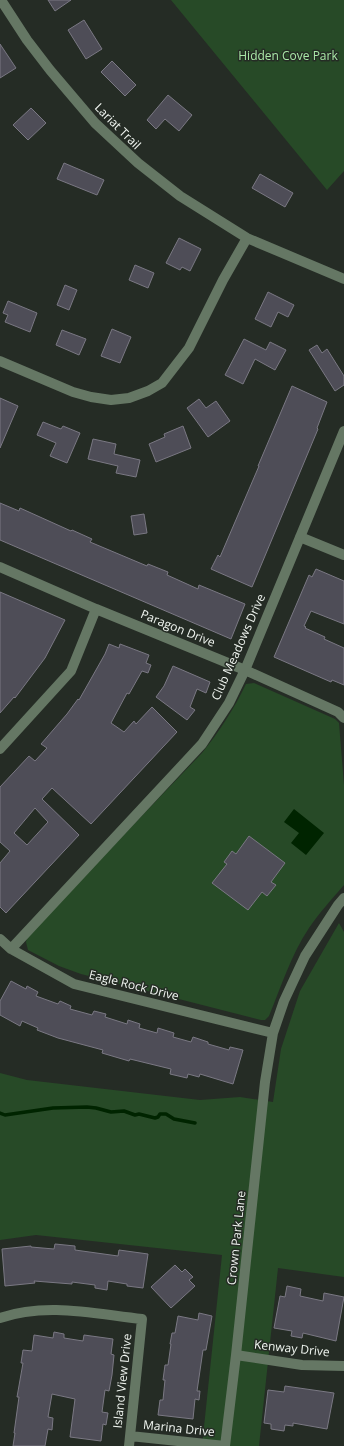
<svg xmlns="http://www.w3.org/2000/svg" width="344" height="1446" font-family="'Open Sans',sans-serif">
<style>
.green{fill:#274a27}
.water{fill:#002400}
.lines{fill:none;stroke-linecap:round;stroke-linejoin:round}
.stream{stroke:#002400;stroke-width:3.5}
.building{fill:#4e4d57;stroke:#7a7883;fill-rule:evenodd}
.minor{stroke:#657764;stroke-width:10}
.labels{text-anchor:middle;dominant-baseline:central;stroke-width:3;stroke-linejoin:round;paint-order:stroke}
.park-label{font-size:12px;fill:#a9e8a7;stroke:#252c25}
.street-label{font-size:12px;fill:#f1f6f1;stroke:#252c25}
</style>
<rect width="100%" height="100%" fill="#252c25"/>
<!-- green -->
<path class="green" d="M171 0H344V171L327 190Z
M254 683 335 719 339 723 344 785V885C332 899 319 913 309 928 291 955 281 987 269 1016L265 1020H261L81 974 59 966 28 950 26 942 28 935 202 753C219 732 234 709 246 684Z
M339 923 344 932V1277L278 1268 259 1446H202L222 1255 36 1235 0 1240V1073L27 1080 200 1100 240 1097 273 1102 281 1049 300 991Z"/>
<!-- water -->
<path class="water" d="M294 809 324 833 306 855 291 843 299 833 284 822Z"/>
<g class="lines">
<!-- stream -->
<path class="stream" d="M0 1113 5 1115 53 1108 87 1107 96 1108 111 1112 124 1111 135 1115 139 1114 155 1118 158 1117 160 1114H166L174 1119 195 1123"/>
</g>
<!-- building -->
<path class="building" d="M48 0H71L55 11Z
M84 20 102 49 86 59 68 30Z
M0 44 16 68 0 78Z
M112 61 136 85 125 96 101 72Z
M168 95 192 115 179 131 165 119 156 129 147 120Z
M31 108 46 123 28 140 13 125Z
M64 163 104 180 97 195 57 179Z
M260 174 293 193 285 207 252 188Z
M179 238 201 249 190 271 182 267 180 270 166 263Z
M135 265 154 273 148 288 129 280Z
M65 285 77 290 69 310 57 305Z
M268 292 294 305 288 317 278 312 271 327 255 319Z
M8 301 37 313 30 332 5 322 8 315 3 313Z
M112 329 131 337 120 363 101 356Z
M62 330 86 339 79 355 56 345Z
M244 339 266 350 270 342 286 350 275 370 255 359 243 384 225 375Z
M317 345 322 353 327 349 344 376V385L335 391 309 350Z
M292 386 327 402 317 428 318 429 252 587 211 569 218 555 220 557 259 466H258Z
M0 398 18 406 0 448Z
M199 399 206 408 216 401 230 421 208 437 187 408Z
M43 422 61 429 63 426 80 433 67 463 50 456 56 443 37 435Z
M183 426 191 448 156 462 149 444 165 437 164 434Z
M93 439 116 444 114 454 140 460 136 477 116 473 118 466 88 459Z
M0 503 19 511 20 508 71 531 72 530 92 539 90 542 147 566 148 564 168 572 167 575 198 589 199 585 245 604 231 639 0 540Z
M144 514 147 533 134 535 131 516Z
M316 569 344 581V624L311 611 304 626 306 627 305 628 325 637 324 639 344 648V685L332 680 331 682 274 657 309 575 312 577Z
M0 592 65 620 45 658 15 698 14 697 0 713Z
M109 644 119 648 120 644 149 655 146 663 151 665 148 673 142 671 129 694 127 693 111 723 124 732 134 721 136 724 152 707 177 732 91 824 52 788 42 799 79 835 6 913 0 907V863L10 851 0 842V787L29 756 35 761 47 748 41 744 67 714 78 699 79 700 105 654ZM35 808 48 822 27 845 14 833Z
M173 666 210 682 206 693 197 689 190 707 195 710 187 720 156 697 164 686Z
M249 836 285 863 271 882 276 885 267 896 262 892 248 910 212 883 227 864 224 862 232 851 236 854Z
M11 981 26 989 27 986 38 992 36 996 58 1004 60 1001 71 1006 70 1009 92 1015 94 1011 106 1014 105 1017 127 1024 128 1020 140 1024 139 1028 157 1033 158 1028 174 1033 173 1037 191 1042 193 1037 208 1042V1044L229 1050 230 1047 243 1050 233 1084 200 1074 199 1077 188 1074 187 1078 170 1074 171 1069 130 1059 129 1061 102 1053 103 1050 58 1038 37 1030 38 1028 22 1021 20 1026 0 1015V1001Z
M55 1244 75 1246V1250L118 1256 119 1250 148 1254 143 1288 127 1286V1284L108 1281 107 1290 95 1288V1285L72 1282V1284L34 1281 35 1283 5 1286 2 1249 31 1246V1247L54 1249Z
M175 1265 182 1272 185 1269 193 1277 189 1280 195 1286 171 1308 151 1287Z
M287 1286 301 1289 300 1296 323 1301 324 1293 344 1297 336 1341 303 1333 302 1338 291 1336 292 1331 274 1328 280 1296 285 1297Z
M199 1313 212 1316 206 1350H203L197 1391H200L199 1400 195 1399 193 1419 158 1415 160 1400H163L165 1380H163L165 1365H168L171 1344H170L172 1333H175L178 1316 198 1320Z
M54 1332 64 1334V1338L83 1341 84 1335 113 1339 111 1354 114 1355 112 1375 109 1391 105 1390 102 1412 108 1413 106 1425 103 1424 101 1441 70 1437 75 1399 52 1394 48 1417 53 1418 52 1430 48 1429 45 1446H13L15 1433H14L19 1397H17L23 1363H21L23 1350 32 1351 34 1335 53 1338Z
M285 1386 334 1393 327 1429 293 1423V1426L285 1425 284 1431 271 1429V1424L264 1423 268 1390 284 1392Z"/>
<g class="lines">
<!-- minor -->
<path class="minor" d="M1 0 27 40 50 70 95 123 138 163 180 196 247 238 344 279
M0 361 73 392 91 397 111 400 129 398 148 391 162 383 189 348 223 280 247 238
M300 537 344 555
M0 567 96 609 245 670 338 712 344 718
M0 749 71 671 96 609
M0 939 11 949 74 984 273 1033
M11 949 202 744 229 703 245 670 344 431
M0 1318C46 1302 95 1314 142 1319L129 1446
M236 1355 302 1365 344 1366
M130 1436 225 1446 236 1355 265 1082 273 1033 284 1001 305 956 338 905 344 898"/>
</g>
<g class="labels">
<!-- park labels -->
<g class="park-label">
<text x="288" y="55">Hidden Cove Park</text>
</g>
<!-- street labels -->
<g class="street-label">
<text transform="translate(118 126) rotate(45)">Lariat Trail</text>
<text transform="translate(178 628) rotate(22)">Paragon Drive</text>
<text transform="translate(238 647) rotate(-66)">Club Meadows Drive</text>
<text transform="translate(134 985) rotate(14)">Eagle Rock Drive</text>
<text transform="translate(236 1238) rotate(-84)">Crown Park Lane</text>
<text transform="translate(292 1348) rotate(6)">Kenway Drive</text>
<text transform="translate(122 1381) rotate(-84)">Island View Drive</text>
<text transform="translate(179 1428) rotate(6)">Marina Drive</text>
</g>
</g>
</svg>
